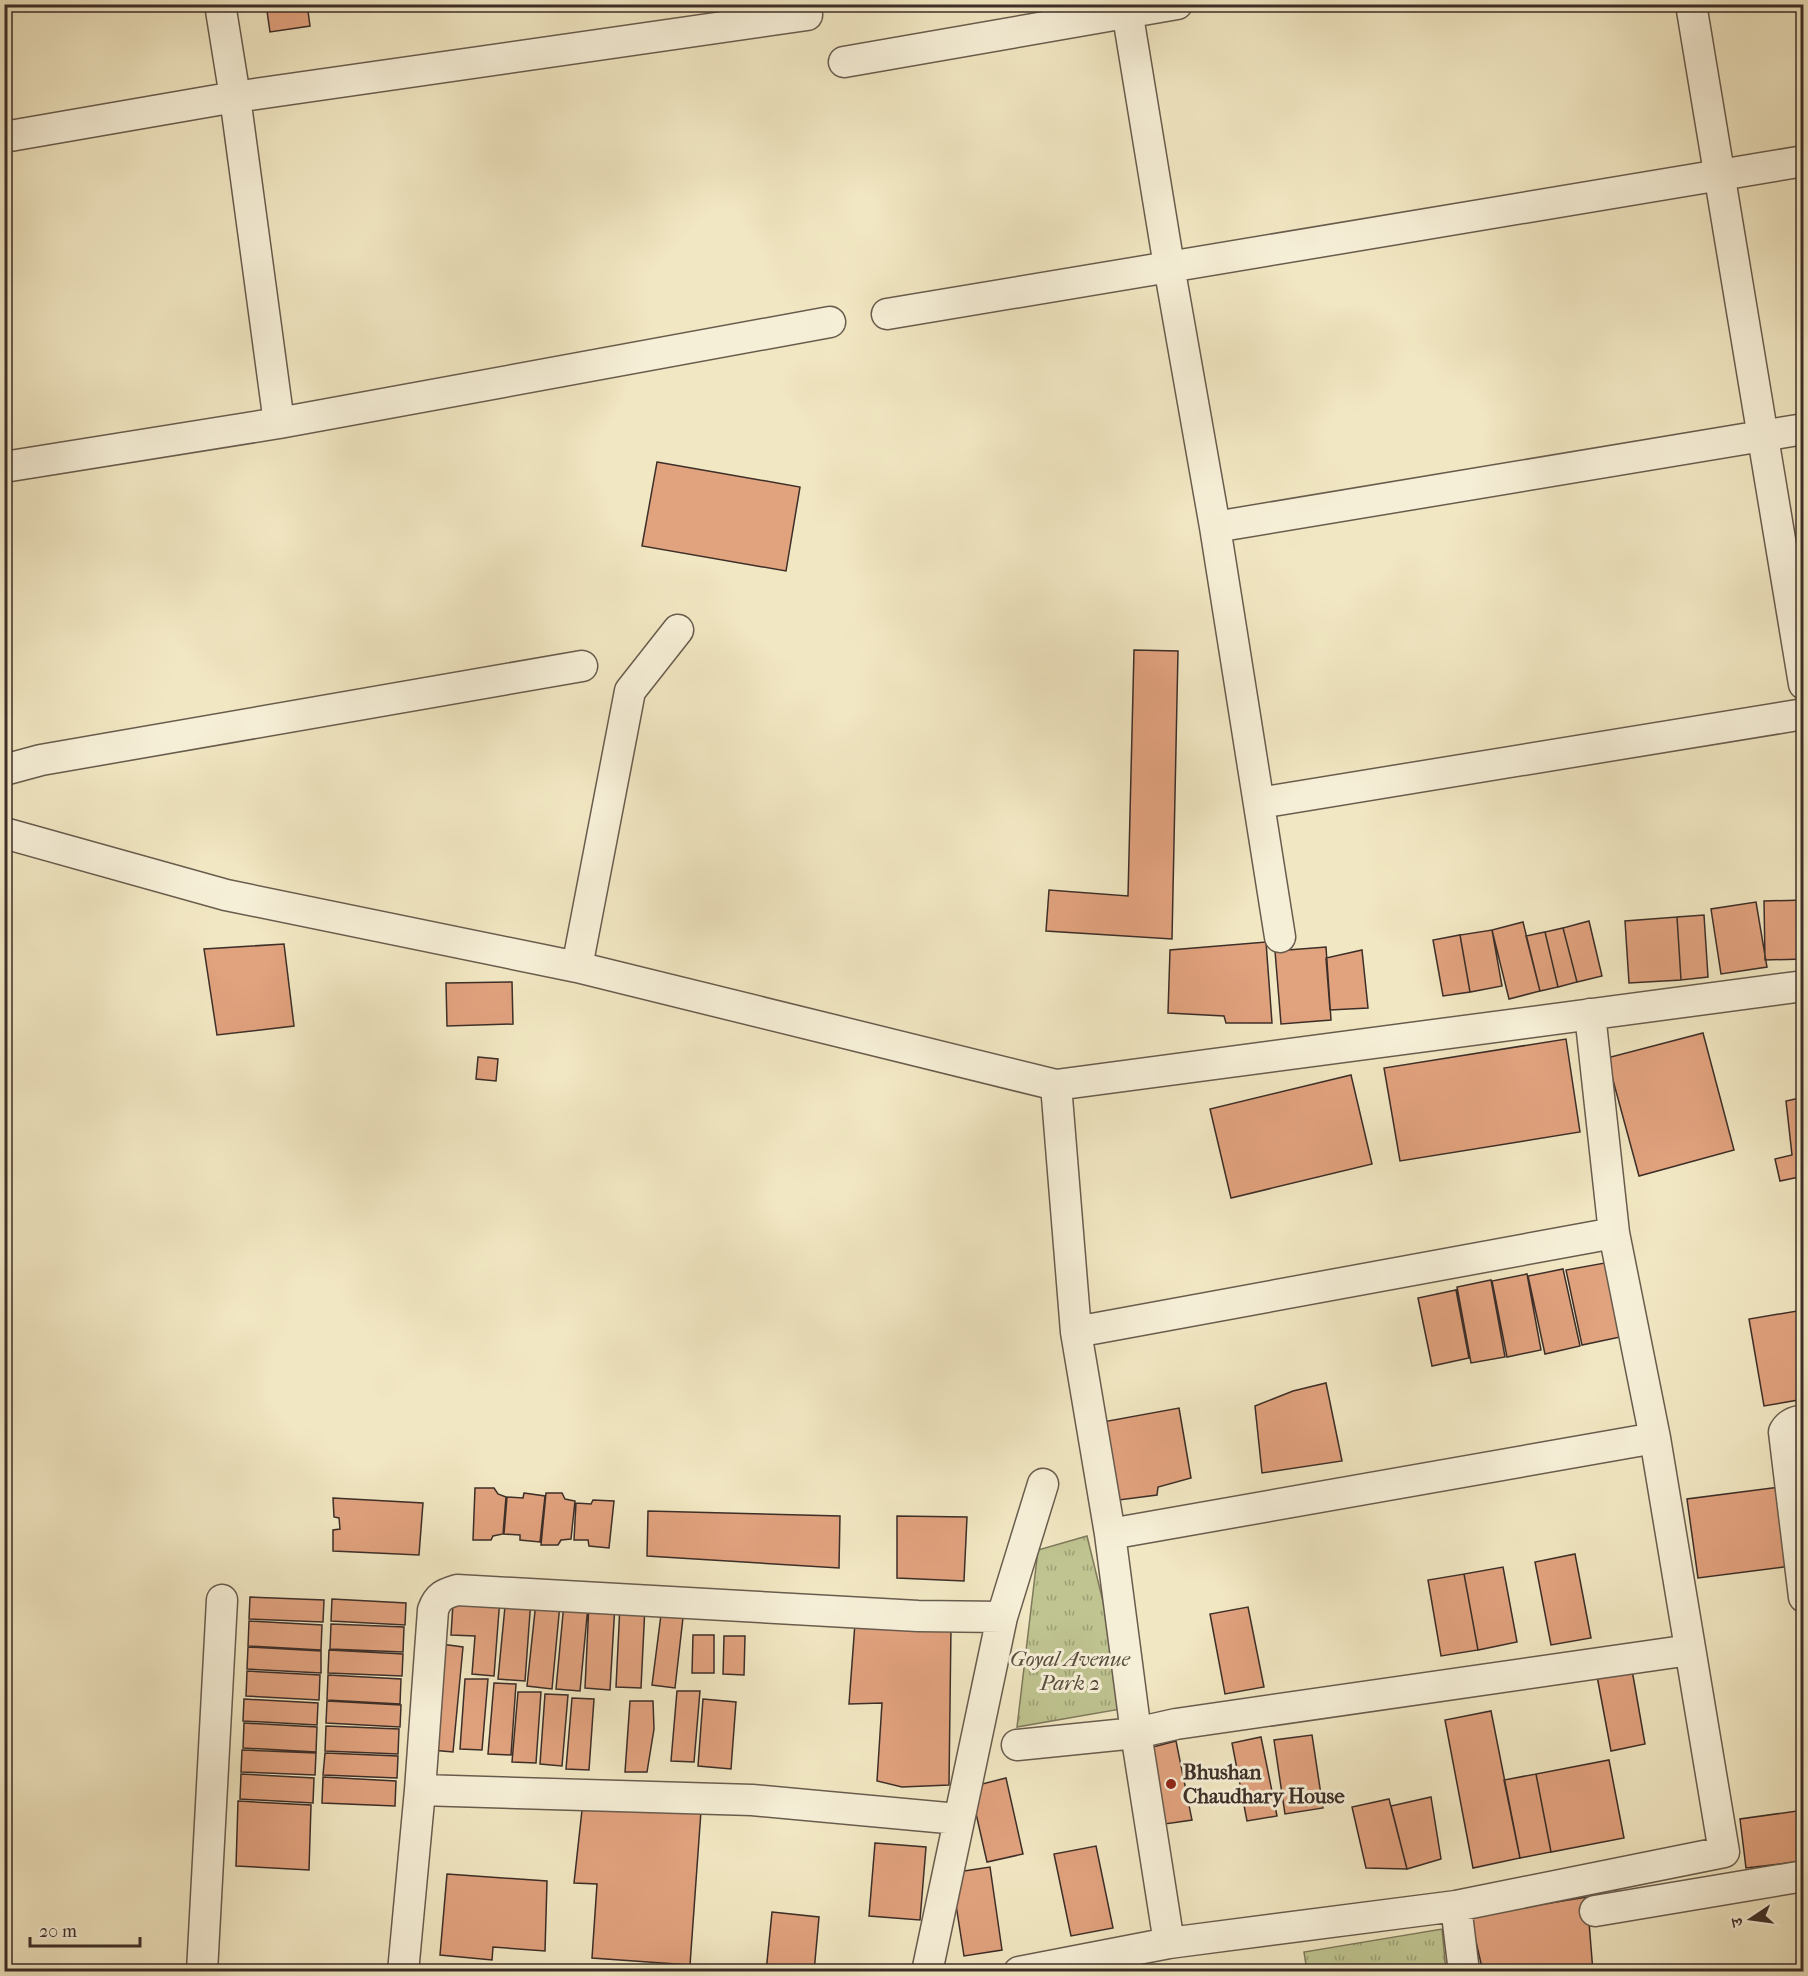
<svg xmlns="http://www.w3.org/2000/svg" width="1808" height="1976" font-family="'IM FELL French Canon','Noto Serif Devanagari',serif">
<style>
.park{fill:url(#park-tufts);stroke:#7e795c;stroke-width:1.5}
.building{fill:#e1a27e;stroke:#3c2e28;stroke-width:1.5}
.lines{fill:none;stroke-linecap:round;stroke-linejoin:round}
.street-casing{stroke:#695c4e;stroke-width:33}
.street{stroke:#f6efd7;stroke-width:30}
.poi-dot{fill:#8f2418;stroke:#f6efd7;stroke-width:2}
.labels{text-anchor:middle;dominant-baseline:central;stroke-width:6;stroke-linejoin:round;paint-order:stroke}
.park-label{font-size:21px;font-style:italic;fill:#564c3d;stroke:#f6efd7}
.poi-label{font-size:21px;font-weight:bold;fill:#3c2e28;stroke:#f6efd7;text-anchor:start}
</style>
<defs>
<pattern id="park-tufts" width="24" height="20" patternUnits="userSpaceOnUse" patternTransform="scale(1.5)"><rect width="24" height="20" fill="#bfc490"/><path d="M3 7l-1-3M5 7V3M7 7l1-3M15 17l-1-3M17 17v-4M19 17l1-3" fill="none" stroke="#9ca076"/></pattern>
</defs>
<rect width="100%" height="100%" fill="#f1e7c2"/>
<filter id="stains"><feTurbulence type="fractalNoise" baseFrequency=".00333" numOctaves="4"/><feColorMatrix values="0 0 0 0 .2 0 0 0 0 .09 0 0 0 0 .02 0 0 0 .5 -.17"/></filter>
<radialGradient id="worn" r=".72"><stop offset=".6" stop-color="#630" stop-opacity="0"/><stop offset="1" stop-color="#630" stop-opacity=".3"/></radialGradient>
<!-- park -->
<path class="park" d="M1087 1536 1108 1622 1121 1709 1017 1727 1038 1550Z
M1442 1929 1446 1971H1307L1304 1952Z"/>
<!-- building -->
<path class="building" d="M266 4H307L310 26 270 32Z
M657 462 800 487 786 571 642 546Z
M1134 650 1178 651 1172 939 1046 931 1049 890 1128 896Z
M1804 900V959L1765 960 1764 901Z
M1756 902 1767 967 1721 974 1711 909Z
M1704 915 1708 977 1681 980 1677 917Z
M1677 917 1681 980 1629 983 1625 921Z
M1589 921 1602 976 1577 982 1563 928Z
M1523 922 1540 991 1509 999 1492 930Z
M1563 928 1577 982 1558 987 1545 932Z
M1492 930 1502 986 1470 992 1460 935Z
M1545 932 1558 987 1540 991 1526 936Z
M1460 935 1470 992 1443 996 1433 940Z
M1266 942 1272 1023H1226L1224 1016 1168 1013 1170 950Z
M284 944 294 1026 217 1035 204 949Z
M1326 947 1331 1020 1281 1024 1275 951Z
M1362 950 1368 1008 1330 1010 1326 958Z
M512 982 513 1024 447 1026 446 983Z
M1703 1033 1734 1150 1639 1176 1607 1058Z
M1566 1039 1580 1132 1400 1161 1384 1068Z
M478 1057 498 1059 496 1081 476 1079Z
M1351 1075 1372 1164 1231 1198 1210 1109Z
M1804 1097V1176L1780 1181 1775 1159 1792 1155 1786 1101Z
M1610 1262 1625 1336 1582 1345 1566 1270Z
M1563 1269 1580 1346 1545 1354 1528 1276Z
M1527 1274 1541 1350 1507 1357 1492 1281Z
M1491 1280 1505 1357 1471 1363 1457 1287Z
M1456 1290 1469 1358 1432 1366 1418 1298Z
M1804 1310V1347L1797 1311Z
M1797 1311 1804 1347V1399L1764 1406 1749 1319Z
M1326 1383 1342 1461 1262 1473 1255 1406 1293 1391Z
M1179 1408 1191 1478 1158 1487 1157 1495 1111 1501 1097 1423Z
M1780 1487 1791 1566 1698 1578 1687 1499Z
M475 1488H494L498 1494 506 1497 503 1534 493 1536 491 1540H473Z
M524 1493 545 1496 540 1542 520 1540V1535L504 1534 507 1497 523 1498Z
M546 1493H562L565 1499 575 1501 571 1539 561 1540 558 1545H541Z
M333 1498 423 1503 419 1555 333 1551V1530L340 1529 339 1518 334 1517Z
M593 1500 614 1501 609 1548 589 1546 588 1540H574L576 1503 591 1504Z
M648 1511 840 1516 839 1568 647 1556Z
M897 1516 967 1517 964 1581 897 1578Z
M1575 1554 1591 1638 1551 1645 1535 1562Z
M1503 1567 1517 1642 1478 1650 1464 1574Z
M1464 1574 1478 1650 1441 1656 1428 1580Z
M506 1596 531 1599 525 1681 498 1679Z
M250 1597 324 1600 323 1622 249 1619Z
M500 1598 494 1676 472 1674 475 1636 451 1635 453 1603Z
M332 1599 406 1603 405 1625 331 1621Z
M536 1602 560 1604 552 1689 527 1686Z
M564 1603 588 1606 580 1691 556 1689Z
M589 1603 615 1604 610 1690 585 1688Z
M620 1605 645 1606 641 1688 616 1687Z
M662 1607 684 1609 675 1688 652 1685Z
M1248 1607 1264 1687 1225 1694 1210 1614Z
M249 1621 322 1625 321 1650 248 1646Z
M855 1623 951 1626 949 1785 902 1787 877 1781 882 1703 849 1704Z
M331 1624 404 1627 403 1652 330 1649Z
M693 1635H714V1673H692Z
M724 1636H745L744 1675 723 1674Z
M441 1644 463 1647 453 1752 431 1750Z
M248 1647 321 1651V1673L247 1669Z
M329 1650 403 1654 402 1676 328 1673Z
M1632 1670 1645 1744 1611 1751 1597 1676Z
M247 1671 320 1675 319 1700 246 1696Z
M328 1675 401 1679 400 1704 327 1700Z
M465 1679H488L482 1750 460 1749Z
M494 1683 516 1684 511 1755 488 1754Z
M677 1691H700L694 1762 671 1761Z
M518 1692H541L536 1763 512 1762Z
M545 1694 568 1695 562 1766 540 1764Z
M572 1698 594 1699 589 1770 566 1769Z
M244 1699 318 1703 317 1725 243 1721Z
M703 1699 736 1702 731 1769 698 1766Z
M327 1701 401 1705 400 1727 326 1723Z
M630 1701H653L654 1729 647 1772H625Z
M1491 1711 1520 1858 1473 1868 1445 1720Z
M244 1723 317 1727 316 1752 243 1748Z
M326 1726 399 1729 398 1754 325 1751Z
M1312 1735 1323 1808 1285 1814 1274 1740Z
M1261 1737 1277 1816 1247 1821 1232 1743Z
M1176 1741 1192 1820 1165 1824 1149 1748Z
M242 1750 316 1753 315 1775 241 1772Z
M325 1753 398 1756 397 1778 323 1775Z
M1609 1760 1624 1838 1551 1852 1536 1774Z
M241 1774 314 1778 313 1803 240 1799Z
M1536 1774 1551 1852 1520 1858 1504 1780Z
M323 1777 396 1781 395 1806 322 1803Z
M1006 1778 1023 1854 987 1862 970 1787Z
M1431 1797 1441 1859 1407 1869 1391 1806Z
M1389 1799 1407 1869 1366 1868 1352 1807Z
M238 1801 311 1805 309 1870 236 1866Z
M583 1801 701 1811 690 1965 592 1958 597 1884 574 1883Z
M1804 1810V1861L1746 1868 1740 1819Z
M875 1843 926 1847 920 1920 869 1916Z
M1096 1846 1113 1928 1071 1936 1054 1854Z
M990 1867 1002 1950 964 1956 951 1873Z
M447 1874 547 1881 545 1951 493 1947 492 1960 440 1955Z
M1587 1897 1593 1972H1483L1470 1916Z
M772 1912 819 1917 814 1972H766Z"/>
<g class="lines">
<defs>
<path id="street" d="M220 4 235 97 279 423
M1126 4 1169 266 1215 527 1280 937
M1691 4 1804 684
M844 62 1177 4
M4 137 235 97 807 15
M887 314 1804 161
M4 467 279 423 830 322
M1215 527 1804 429
M4 770 41 760 582 666
M1259 803 1804 714
M4 833 226 895 577 967 1056 1085 1804 986
M577 967 630 691 678 630
M1056 1085 1076 1332 1110 1534 1136 1733 1169 1943
M1076 1332 1614 1233
M1804 1420C1794 1422 1788 1424 1784 1432L1804 1597
M1110 1534 1655 1438
M1017 1745 1136 1733 1176 1724 1690 1650
M420 1790 433 1610C438 1596 444 1594 457 1590L918 1616 1002 1617
M1456 1906 1464 1972
M1595 1911 1804 1876
M202 1972 222 1600
M403 1972 420 1790 752 1800 958 1819
M927 1972 1002 1617 1043 1484
M1019 1972 1169 1943 1456 1906 1724 1852 1655 1438 1614 1233 1590 1014"/>
</defs>
<!-- street casing -->
<use href="#street" class="street-casing"/>
<!-- street -->
<use href="#street" class="street"/>
</g>
<!-- markers -->
<circle class="poi-dot" cx="1171" cy="1784" r="6"/>
<g class="labels">
<!-- park labels -->
<g class="park-label">
<text x="1070" y="1659">Goyal Avenue<tspan x="1070" dy="24">Park 2</tspan></text>
</g>
<!-- poi labels -->
<g class="poi-label">
<text x="1183" y="1772">Bhushan<tspan x="1183" dy="24">Chaudhary House</tspan></text>
</g>
</g>
<!-- margin -->
<rect width="1808" height="1976" fill="none" stroke="#f1e7c2" stroke-width="24"/>
<rect x="6" y="6" width="1796" height="1964" fill="none" stroke="#3c2e28" stroke-width="3"/>
<rect x="12" y="12" width="1784" height="1952" fill="none" stroke="#3c2e28" stroke-width="1.5"/>
<!-- north arrow -->
<g transform="translate(1751 1919) rotate(257)" stroke="#f6efd7" stroke-width="4.5" paint-order="stroke">
<path d="M0-4.5L10 22L0 15L-10 22Z" fill="#3c2e28"/>
<text y="-9" font-size="16" font-weight="bold" text-anchor="middle" fill="#3c2e28">उ</text>
</g>
<!-- scale -->
<path d="M30 1937v9h110v-9" fill="none" stroke="#3c2e28" stroke-width="3"/>
<text x="39" y="1937" font-size="18" fill="#3c2e28" stroke="#f6efd7" stroke-width="4.5" paint-order="stroke">20 m</text>
<rect width="100%" height="100%" filter="url(#stains)"/>
<rect width="100%" height="100%" fill="url(#worn)"/>
</svg>
